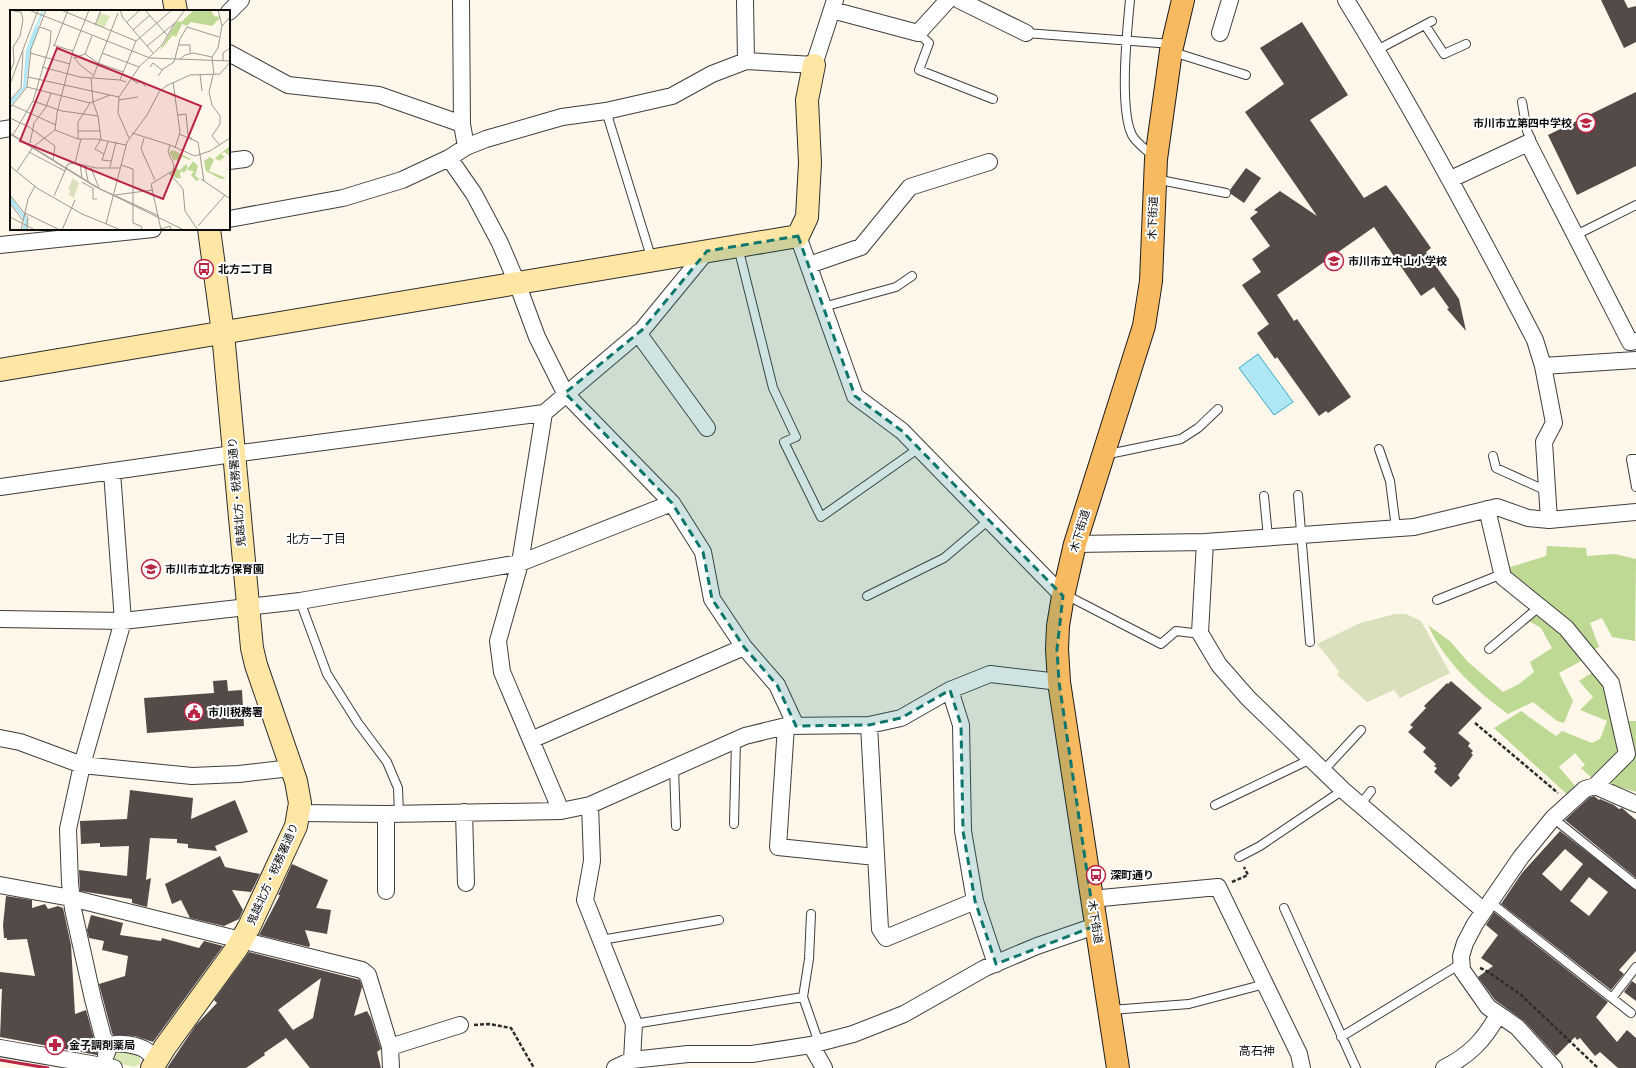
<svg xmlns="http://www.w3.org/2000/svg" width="1636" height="1068" font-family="Bitter,'Noto Sans JP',serif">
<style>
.green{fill:#d8e8b4}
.forest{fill:#bed994}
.cemetery{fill:#dadfbc}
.water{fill:#afe7f6;stroke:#36a9cc}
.building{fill:#544a48;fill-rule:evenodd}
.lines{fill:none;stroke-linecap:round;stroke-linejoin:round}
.lane-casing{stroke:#3e3e3e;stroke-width:10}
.street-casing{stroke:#3e3e3e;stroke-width:18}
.secondary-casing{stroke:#2d2d2d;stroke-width:24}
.primary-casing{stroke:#1c1c1c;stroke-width:24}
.path{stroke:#2d2d2d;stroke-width:2.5;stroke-dasharray:4 2;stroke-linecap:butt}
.lane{stroke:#fff;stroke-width:8}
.street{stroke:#fff;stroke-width:16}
.secondary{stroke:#ffe6a5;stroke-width:22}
.primary{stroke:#f8ba60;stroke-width:22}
.rail{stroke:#ba2544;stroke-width:3}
.marked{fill:#0f766e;fill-opacity:0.2;stroke:#0f766e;stroke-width:3;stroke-dasharray:8 5;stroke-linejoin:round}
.labels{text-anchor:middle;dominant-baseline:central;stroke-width:4;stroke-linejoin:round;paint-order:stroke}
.poi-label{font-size:11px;font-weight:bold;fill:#0b0b0b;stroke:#fff;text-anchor:start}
.street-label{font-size:11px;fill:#0b0b0b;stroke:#fff}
.neighbourhood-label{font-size:12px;fill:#0b0b0b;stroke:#fff}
.inset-river{fill:none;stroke:#afe7f6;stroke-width:2}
.inset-road{fill:none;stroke:#9d9991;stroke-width:1}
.view{fill:#ba2544;fill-opacity:0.15;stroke:#ba2544;stroke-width:2}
.inset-edge{fill:none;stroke:#0b0b0b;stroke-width:2}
</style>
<rect width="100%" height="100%" fill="#fff7ea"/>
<!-- green -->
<path class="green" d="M118 1049 140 1055V1064L134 1067 114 1062 112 1054Z"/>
<!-- forest -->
<path class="forest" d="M1547 546 1586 548 1587 556 1615 554 1636 559 1635 641 1612 637 1602 618 1590 623 1599 647 1593 650 1510 575 1507 568 1546 556Z
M1538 614 1560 631 1585 659 1559 673 1573 701 1564 723 1557 721 1533 702 1508 714C1475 690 1445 662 1428 625L1451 642 1467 661 1503 692 1519 684 1534 672 1530 662 1552 648 1541 628 1529 621Z
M1593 672 1607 685 1621 753 1591 777 1581 768 1585 765 1575 753 1559 767 1576 787 1569 796 1494 728 1521 711 1556 736 1562 731 1592 743 1600 739 1607 721 1580 710 1593 697 1579 681Z
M1625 721H1636V792L1605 783 1634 755Z"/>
<!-- cemetery -->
<path class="cemetery" d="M1395 614H1406L1421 621 1450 673 1400 698 1394 690 1367 702 1337 675 1339 671 1317 644 1360 623Z"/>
<!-- water -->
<path class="water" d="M1258 354 1293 402 1274 415 1239 368Z"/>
<!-- building -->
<path class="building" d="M1601 0H1624L1628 8 1636 6V42L1624 48Z
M1302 22 1348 95 1310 120 1364 198 1386 185 1398 201 1431 248 1426 252 1459 299 1466 331 1447 309 1449 308 1434 287 1421 296 1374 227 1277 295 1294 321 1297 319 1351 397 1328 413 1326 411 1319 416 1277 357 1275 359 1257 333 1269 324 1242 285 1261 272 1252 259 1270 246 1250 218 1258 212 1254 210 1280 191 1317 216 1245 112 1284 84 1260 48Z
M1636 92V166L1577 195 1548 135Z
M1246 168 1261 178 1244 203 1231 194 1230 190Z
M227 680 228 691 242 690 244 726 147 733 144 698 214 693 213 681Z
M1451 681 1482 708 1458 733 1470 743 1468 746 1473 751 1471 753 1473 755 1458 775 1460 778 1451 787 1434 772 1437 768 1434 766 1436 764 1423 752 1426 748 1408 732 1413 727 1410 725 1426 708 1424 706 1447 683 1448 684Z
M130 790 193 798 191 819 235 800 248 832 215 846 217 851 188 848V844L177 843V839L150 838 146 880 151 878 147 907 132 903V899L80 891 79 870 127 876 129 846 100 847V843L81 844 80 821 127 819Z
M1594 796 1599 800 1600 799 1614 805 1619 809 1622 808 1636 820V878L1565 820 1590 797Z
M1560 831 1636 890V951L1619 970 1624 974 1611 990 1501 904 1522 873ZM1565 849 1583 864 1561 891 1542 874ZM1589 877 1608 892 1589 916 1570 901Z
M220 856 225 867 260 874 251 892 232 890 243 910 239 919 224 926 190 918 181 900 172 904 165 884Z
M292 864 328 880 316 908 331 910 327 934 305 930 310 945 309 947 259 935 280 895H278Z
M6 896 32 900V908L45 904 48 909 58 906 63 908 71 945 75 1014 86 1010 94 1039 98 1048 97 1055 0 1037 2 989H0V972L35 976 27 939 7 940V938H4L3 925Z
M1494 912 1608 1002 1596 1017 1617 1042 1627 1030 1636 1038V1068H1618L1600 1052 1595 1056 1580 1038 1577 1040 1575 1037 1556 1056 1524 1021 1495 1000 1478 977 1493 966 1481 958 1498 935 1486 925Z
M91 915 123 923 120 935 161 941 162 938 199 948 204 941 223 946 153 1042 135 1036 113 1035 112 1033 99 984 125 976 128 956 102 950 104 941 89 938 87 930Z
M249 952 360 980 362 987 354 1016 367 1011 371 1018 381 1049 377 1052 381 1068H310L286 1038 264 1053 265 1055 246 1068H167L196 1025 217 1003 214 1000ZM321 978 313 1018 293 1030 278 1010Z
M1632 981 1636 984V1001L1624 992Z"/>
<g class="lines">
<defs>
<path id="lane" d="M1130 0C1127 31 1119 109 1132 135 1136 143 1147 150 1154 157
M1425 25 1444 54 1466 44
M918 33 929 43 919 70 993 99
M1026 33 1172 44
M1377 50 1432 21
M1173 52 1246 75
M1522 102 1527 131 1531 139 1529 145
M606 111 652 260
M1155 179 1226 193
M1576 235 1636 205
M738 247 773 388 796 437 784 442 821 517 919 448
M823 307 896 287 912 276
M1379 449 1390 481 1396 528
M1104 455 1181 439 1198 428 1218 409
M1493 456 1496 468 1547 491
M1636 459H1631L1636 487
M1298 495 1310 642
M1264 496 1268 537
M1064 594 1161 644 1176 631 1201 634
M867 596 944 558 990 519
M1437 600 1502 574
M300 601 327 674 358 723 387 762 398 788 399 814
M1489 649 1539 607
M674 768 676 826
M1323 771 1361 730
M1215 805 1311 759
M1360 805 1371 791
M1553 818 1636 885
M734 824 736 740
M1239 857 1260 846 1343 790
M1490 902 1631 1013
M1284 908 1356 1068
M601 940 719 920
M803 997 809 959 811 914
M1612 998 1636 967
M1111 1010 1189 1004 1265 984
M634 1024 803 997 819 1043
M1341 1037 1462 963"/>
<path id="street" d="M461 0 462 124 466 147
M745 0 746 61
M959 0 1026 33
M1346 0C1414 110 1475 224 1535 340L1543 366 1554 423 1544 442 1549 520
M832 10 918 33 948 0
M229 12 241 0
M1220 33 1230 0
M229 53 288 85 379 95 462 124
M0 130 11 128
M449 158 474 194 500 243 517 283 537 337 565 393 672 503 703 552 712 599 744 647 777 685 796 726
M229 161 245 159
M1451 179 1528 143 1630 342 1636 341
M229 219 343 198 402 180 449 158 466 147 486 139 562 117 606 111 672 96 712 74 746 61 814 65 835 0
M798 236 855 396 902 431 1063 596
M0 245 153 229
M809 265 861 247 910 187 989 162
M638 333 707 428
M1543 366 1636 360
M0 487 233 454 544 413
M1487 509 1503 577 1566 628 1611 683 1627 754 1595 786
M1205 542 1200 633 1219 665 1248 698 1343 790 1484 911
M1075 544 1205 542 1414 527 1497 507 1528 518 1549 520 1636 512
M0 619 123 621 300 601 520 563 672 503
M950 690 961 725 963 831 975 901 996 964
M869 725 880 929 886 938 975 901
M786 726 778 847 876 857
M0 738 20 742 82 765 192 776 239 774 291 768
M531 740 744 647
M590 805 592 861 585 900 634 1024 632 1060
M561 811 502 672 498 641 520 563 544 413 642 330 707 251
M464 812 466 883
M299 813 386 814 561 811 590 805 745 736 786 726 869 725 901 718 950 690 990 674 1059 682
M386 814V891
M0 885 71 898 362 970 368 975 390 1047 391 1068
M1091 899 1218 887 1299 1054 1302 1068
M811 1045 824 1068
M109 1046 103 1037 93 999 73 909 70 883 68 829 82 765 123 621 112 472
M390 1047 460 1025
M0 1048 114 1068
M106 1055 109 1046C117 1041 139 1045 147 1051 150 1053 153 1057 155 1061
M615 1068 632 1060 688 1054H752L811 1045 853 1034 904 1014 985 968 1037 946 1095 926
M1444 1068C1470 1055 1484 1040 1498 1015
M1554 1068 1517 1027 1488 1007 1462 970 1461 956 1465 943 1475 924 1521 857 1553 818 1585 789 1595 786 1636 804"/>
<path id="secondary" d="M174 0 176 11
M0 370 798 236 807 217 810 163 807 100 814 65
M152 1068 165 1047 237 948 249 927 296 826 300 803 296 781 256 665 252 648 223 333 209 229"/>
<path id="primary" d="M1118 1068 1059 682 1057 649 1058 626 1063 596 1075 544 1144 326 1151 281 1156 159 1171 51 1183 0"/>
</defs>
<!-- lane casing -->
<use href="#lane" class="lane-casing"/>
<!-- street casing -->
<use href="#street" class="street-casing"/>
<!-- secondary casing -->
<use href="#secondary" class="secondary-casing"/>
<!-- primary casing -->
<use href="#primary" class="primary-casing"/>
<!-- path -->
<path class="path" d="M1475 723 1558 793
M1232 882 1248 875 1244 867
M1480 968 1485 970 1520 994 1598 1068
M474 1025 489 1024 511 1028 534 1068"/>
<!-- lane -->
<use href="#lane" class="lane"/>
<!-- street -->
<use href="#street" class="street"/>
<!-- secondary -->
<use href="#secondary" class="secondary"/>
<!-- primary -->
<use href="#primary" class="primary"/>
<!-- rail -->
<path class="rail" d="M0 1060 48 1068"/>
</g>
<!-- marked area -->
<path class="marked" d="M798 236 855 396 902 431 1063 596 1057 649 1059 682 1095 926 996 964 975 901 963 831 961 725 950 690 901 718 869 725 796 726 777 685 744 647 712 599 703 552 672 503 565 393 642 330 707 251Z"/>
<!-- icons -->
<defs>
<symbol id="school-ring" viewBox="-11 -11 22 22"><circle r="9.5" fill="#fff" stroke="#ba2544" stroke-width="1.5"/><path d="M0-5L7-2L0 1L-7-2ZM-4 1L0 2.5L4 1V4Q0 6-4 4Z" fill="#ba2544"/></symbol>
<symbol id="bus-ring" viewBox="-11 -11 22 22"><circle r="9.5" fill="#fff" stroke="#ba2544" stroke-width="1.5"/><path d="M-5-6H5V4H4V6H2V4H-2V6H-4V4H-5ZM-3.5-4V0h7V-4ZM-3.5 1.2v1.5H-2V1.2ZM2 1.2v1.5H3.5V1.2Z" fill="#ba2544"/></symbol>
<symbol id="civic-ring" viewBox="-11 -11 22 22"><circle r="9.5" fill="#fff" stroke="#ba2544" stroke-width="1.5"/><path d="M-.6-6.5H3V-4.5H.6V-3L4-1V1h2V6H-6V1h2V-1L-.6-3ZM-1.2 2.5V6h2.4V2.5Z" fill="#ba2544"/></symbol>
<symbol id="pharmacy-ring" viewBox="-11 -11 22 22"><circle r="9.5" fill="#fff" stroke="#ba2544" stroke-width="1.5"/><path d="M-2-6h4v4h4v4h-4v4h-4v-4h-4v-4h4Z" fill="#ba2544"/></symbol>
</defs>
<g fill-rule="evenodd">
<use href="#school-ring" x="1575" y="112" width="22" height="22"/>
<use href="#school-ring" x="1323" y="250" width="22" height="22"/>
<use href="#bus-ring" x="193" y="258" width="22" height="22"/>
<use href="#school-ring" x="140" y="558" width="22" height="22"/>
<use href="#civic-ring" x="183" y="701" width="22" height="22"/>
<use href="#bus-ring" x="1085" y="864" width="22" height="22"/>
<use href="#pharmacy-ring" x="44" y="1034" width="22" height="22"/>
</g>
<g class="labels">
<!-- poi labels -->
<g class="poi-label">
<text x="1572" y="123" text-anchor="end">市川市立第四中学校</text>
<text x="1348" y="261">市川市立中山小学校</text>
<text x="218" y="269">北方二丁目</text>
<text x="165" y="569">市川市立北方保育園</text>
<text x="208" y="712">市川税務署</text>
<text x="1110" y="875">深町通り</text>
<text x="69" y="1045">金子調剤薬局</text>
</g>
<!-- street labels -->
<g class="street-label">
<text transform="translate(1153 218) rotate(-88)">木下街道</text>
<text transform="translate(237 492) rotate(-95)">鬼越北方・税務署通り</text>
<text transform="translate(1080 531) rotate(-73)">木下街道</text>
<text transform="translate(273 874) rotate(-66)">鬼越北方・税務署通り</text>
<text transform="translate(1095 922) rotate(81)">木下街道</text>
</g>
<!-- neighbourhood labels -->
<g class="neighbourhood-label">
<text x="316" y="539">北方一丁目</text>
<text x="1257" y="1051">高石神</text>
</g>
</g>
<!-- overview -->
<g transform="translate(10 10)">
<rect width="220" height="220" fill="#fff7ea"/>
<path d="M90 3 100 6 94 18 86 14Z" fill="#d8e8b4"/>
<path d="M184 0H201L204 6 211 7 202 16 181 12 177 16 172 14 166 27 163 25 149 42 167 11 171 12ZM220 136V146L214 142 211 144 215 147 209 151 205 148ZM163 140 181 149 180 150 172 147 168 152 166 149 164 151 159 142ZM200 147 204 150 199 161 216 168 211 169 196 161 194 151ZM183 151 188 156 185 166 190 169 186 171 181 165 184 161 177 160ZM176 154 178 157 174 163 171 161 170 164 171 168H166L160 163 164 158 170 160Z" fill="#bed994"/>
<path d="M63 168 69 173 64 186 66 189 59 185 60 180 58 179Z" fill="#dadfbc"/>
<path d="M25 16 29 17 20 42 16 77 0 96V91L13 77 16 41ZM0 186 18 210 16 220H12L15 211 0 192Z" fill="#afe7f6"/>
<path class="inset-river" d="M26 19 33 0"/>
<path class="inset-road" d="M19 0 140 48 220 51M51 0 126 31M110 0 113 8 143 43M135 0 158 26M208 0 212 16M117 12 130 0M85 15 91 0M123 20 140 5M43 35 63 41M169 35H180V43M44 36 58 0M137 36 165 13 175 0M20 43 60 54M92 43 129 57M75 44 88 53 113 62M64 47 70 55 83 65M64 48 75 44 82 26M170 49 175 45 183 43 202 47M213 51V43L220 38M32 57 70 67 110 70 116 72M140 57 143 53 152 60M0 62 4 52 3 37 10 26 13 10 11 2 4 1M190 64 192 81M203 65 199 82 202 95 210 106V114L202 126 210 135M204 65 202 47 208 38 212 16 220 7M148 66 153 59 164 52 170 29 177 17 209 27M18 67 109 87M83 67 108 3M81 68 83 92 88 106 91 130M120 68 127 73 131 71 136 77M110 70 126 31 162 0M163 72 170 122 165 138M0 74 28 0M17 77 80 93M0 90 11 78 13 41M109 90 128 87M23 91 52 101 88 106M2 95 46 115M0 98 17 77 21 39 36 0M168 105 176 104 178 125 182 129M0 108 19 117 45 136 43 150M45 120 68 129H87L116 135M68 121H90M0 123 90 179 104 185M122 123 160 135 185 146 200 141 220 128M0 124 84 176 174 220M169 124 188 132 194 171M3 125 23 91 40 34 41 21 30 17M119 128 108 103 109 87 129 57 152 35 165 13M134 128 131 139 145 170M68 129V112L80 93 100 85M91 129 85 139 94 144M98 132 92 150 101 151M20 133 24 113 36 97 41 83M19 142 55 161M65 153 71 129M70 154 72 168M111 155 123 159V213L131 216 132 220M0 156 27 178 72 204 111 220M75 156 78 171M100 157 106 132M81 158 89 178M7 161 23 137 45 120 47 103 63 41 79 0M159 163 163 161 164 155 158 142 160 135M191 169 219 188M72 172 84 179M83 179V189H87M0 185 18 208 17 220M104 185 149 206M105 185 143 180M44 186 58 154 65 153 86 158H110M0 193 13 211M15 203 50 220M0 207 25 220M96 214 117 132 137 105 149 82 156 76 180 65 210 64 220 52M188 216 215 185M151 219 160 216 161 220M11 220 18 189 25 176M52 220 65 190M151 220 141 174 159 163 173 179 175 201 188 220"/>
<path class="view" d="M47 38 191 96 153 189 10 131Z"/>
<rect width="220" height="220" class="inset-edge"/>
</g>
</svg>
